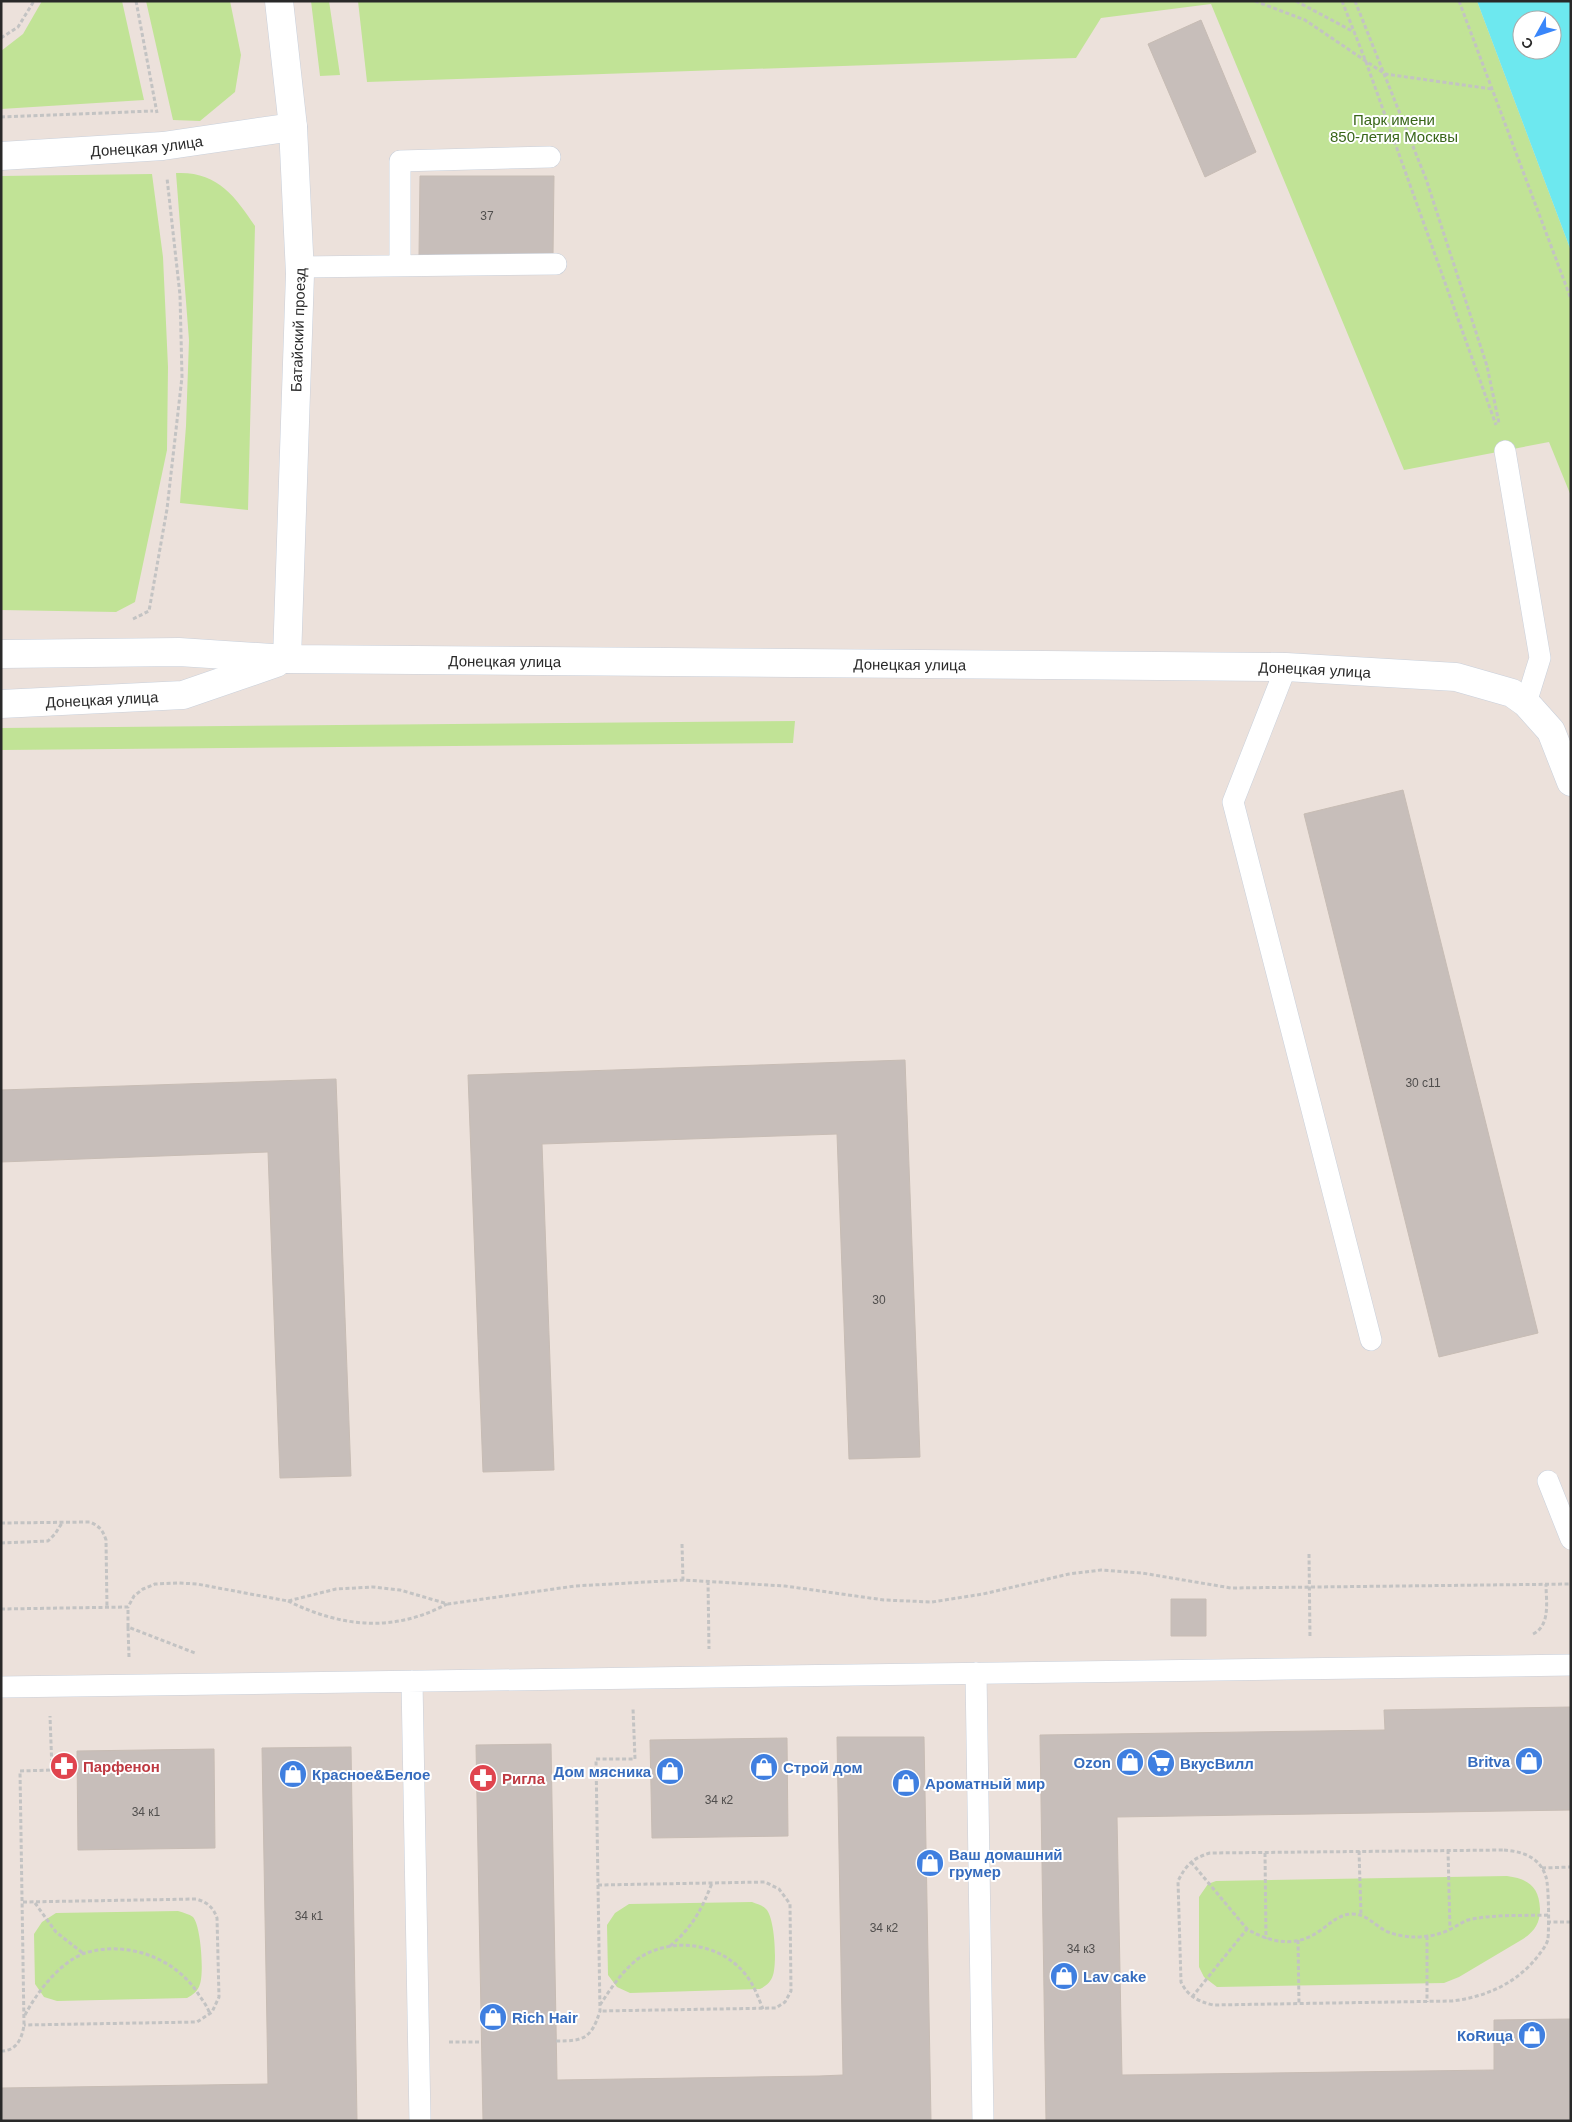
<svg xmlns="http://www.w3.org/2000/svg" width="1572" height="2122" font-family="Helvetica,sans-serif">
<style>
.green{fill:#c1e396}
.water{fill:#6de8ef;fill-rule:evenodd}
.building{fill:#c7beba;stroke:#c7bcb4}
.lines{fill:none;stroke-linecap:round;stroke-linejoin:round}
.lane-casing{stroke:#c9d0db;stroke-width:22}
.street-casing{stroke:#c9d0db;stroke-width:29}
.secondary-casing{stroke:#c9d0db;stroke-width:29}
.path{stroke:#c3c3c3;stroke-width:3;stroke-dasharray:4 2.5;stroke-linecap:butt}
.lane{stroke:#fff;stroke-width:21}
.street{stroke:#fff;stroke-width:28}
.secondary{stroke:#fff;stroke-width:28}
.labels{text-anchor:middle;dominant-baseline:central;stroke-width:4;stroke-linejoin:round;paint-order:stroke}
.number-label{font-size:12px;fill:#504e4d}
.park-label{font-size:15px;fill:#396619;stroke:#fff}
.street-label{font-size:15px;fill:#292929;stroke:#fff}
.shop-label{font-size:15px;font-weight:bold;fill:#366cbe;stroke:#fff;text-anchor:start}
.health-label{font-size:15px;font-weight:bold;fill:#be3a42;stroke:#fff;text-anchor:start}
</style>
<rect width="100%" height="100%" fill="#ece1db"/>
<!-- green -->
<path class="green" d="M42 1H122L144 100 1 109V51L23 34Z
M146 1H230L241 55 235 92 200 121 173 120Z
M311 1H329L340 75 320 76Z
M358 1H1477L1571 251V496L1549 442 1404 470 1211 4 1101 18 1076 58 367 82Z
M176 173C217 171 235 196 255 226L248 510 180 503 186 426 189 340Z
M152 174 163 257 168 367 167 450 135 602 116 612 1 610V176Z
M795 721 793 743 1 750V728Z
M1507 1876C1528 1879 1539 1886 1540 1909 1540 1923 1535 1931 1523 1939L1459 1977 1444 1983 1217 1987 1204 1977 1199 1967V1897L1208 1884 1216 1881Z
M752 1902C757 1904 762 1905 766 1909 775 1918 777 1963 773 1975 771 1982 766 1986 760 1989L630 1993 617 1987 608 1975 607 1925 615 1913 629 1904Z
M178 1911C184 1913 189 1914 193 1917 201 1926 204 1973 200 1984 198 1991 193 1995 187 1998L57 2001 44 1997 35 1984 34 1934 42 1922 56 1913Z"/>
<!-- water -->
<path class="water" d="M1477 1H1571V251ZM1522 20H1552V50H1522Z"/>
<!-- building -->
<path class="building" d="M1201 20 1256 152 1205 177 1148 44Z
M420 176H554L553 255H419Z
M1403 790 1538 1333 1439 1357 1304 814Z
M905 1060 920 1457 849 1459 837 1134 542 1144 554 1470 483 1472 468 1075Z
M336 1079 351 1476 280 1478 268 1152 1 1162V1090Z
M1171 1599H1206V1636H1171Z
M1571 1707V1810L1117 1817 1122 2075 1494 2070V2020L1571 2019V2121H1046L1040 1735 1385 1730 1384 1710Z
M837 1737H924L931 2121H483L476 1745 551 1744 557 2080 819 2076 843 2075Z
M787 1738 788 1836 652 1838 650 1740Z
M351 1747 357 2121H1V2088L268 2084 262 1748Z
M214 1749 215 1848 78 1850 77 1751Z"/>
<g class="lines">
<defs>
<path id="lane" d="M400 266V161L550 157
M300 267 556 264
M1505 451 1540 658 1526 703
M1286 667 1233 802 1371 1340
M1548 1481 1571 1539
M976 1673 983 2121
M412 1681 420 2121
M1 1687 1571 1665"/>
<g id="street">
<path id="s1" d="M1 156 163 146 293 127"/>
</g>
<g id="secondary">
<path d="M279 1 293 127 300 274 287 659"/>
<path id="s2" d="M1 654 179 652 287 659 1286 667 1456 677 1512 693 1526 703 1551 731 1571 782"/>
<path id="s3" d="M1 704 183 695 276 663"/>
</g>
</defs>
<!-- lane casing -->
<use href="#lane" class="lane-casing"/>
<!-- street casing -->
<use href="#street" class="street-casing"/>
<!-- secondary casing -->
<use href="#secondary" class="secondary-casing"/>
<!-- path -->
<path class="path" d="M136 1 157 113
M1255 1 1305 20 1385 74 1492 89
M1296 1 1354 32
M1342 1 1366 62 1496 425
M1355 1 1426 179 1487 366 1499 423
M1459 1 1571 299
M1 38 18 27 34 1
M1 117 153 111
M133 619 149 611 167 509 182 377 180 295 167 178
M1 1523 90 1522C99 1526 103 1530 106 1540L107 1608
M1 1543 48 1541 55 1534 62 1523
M682 1544 683 1580
M1309 1554 1310 1638
M708 1581 709 1649
M288 1601C341 1627 393 1633 447 1604
M1 1609 128 1607 134 1596 143 1589 155 1584 179 1583 197 1584 288 1601 336 1589 373 1587 400 1590 448 1604 575 1586 683 1580 785 1586 884 1600 932 1602 983 1594 1069 1574 1101 1570 1142 1573 1231 1588 1571 1584
M128 1627V1608
M1533 1634C1551 1625 1546 1601 1546 1584
M129 1657 128 1627 195 1653
M1448 1850 1450 1929
M1504 1850C1515 1851 1527 1853 1536 1861 1541 1865 1544 1871 1546 1877 1549 1887 1549 1928 1548 1939 1547 1944 1542 1951 1538 1956 1517 1983 1486 1997 1452 2001L1213 2005C1197 2001 1188 1996 1181 1982L1178 1881C1186 1865 1193 1858 1210 1853Z
M1359 1851 1361 1915
M1265 1853 1266 1939
M1191 1862 1247 1929C1269 1942 1295 1948 1318 1932 1329 1925 1337 1915 1351 1914 1366 1913 1375 1926 1388 1932 1396 1935 1406 1937 1414 1937 1426 1937 1440 1935 1451 1929 1457 1926 1462 1922 1468 1920 1494 1914 1521 1916 1548 1915
M1542 1868 1571 1867
M598 1885 765 1882 779 1889 790 1904 791 1991 785 2002 776 2008 600 2011
M23 1902 196 1899C207 1902 213 1907 217 1918L219 1997 212 2012 197 2022 24 2025
M35 1903 56 1932 84 1954
M1547 1922H1571
M1427 1936V2002
M1298 1940 1299 2004
M670 1946C692 1928 702 1909 712 1883
M1192 1997 1247 1929
M600 2005C611 1988 623 1970 639 1958 673 1936 721 1943 746 1975 754 1985 758 1997 763 2009
M25 2015C37 1992 60 1962 85 1953 127 1940 176 1958 199 1995 203 2001 208 2007 210 2015
M556 2041C584 2041 591 2039 600 2011L596 1759H635L633 1708
M449 2042H481
M1 2051C17 2051 22 2038 24 2025L20 1771 52 1770 50 1716"/>
<!-- lane -->
<use href="#lane" class="lane"/>
<!-- street -->
<use href="#street" class="street"/>
<!-- secondary -->
<use href="#secondary" class="secondary"/>
</g>
<!-- icons -->
<defs>
<symbol id="shop-disc" viewBox="-11 -11 22 22"><circle r="9.5" fill="#3f7fe0" stroke="#fff"/><path d="M-5-2.5h2.3a2.7 3.5 0 0 1 5.4 0H5L5.5 6h-11ZM-1.5-2.5h3a1.5 2.3 0 0 0-3 0Z" fill="#fff"/></symbol>
<symbol id="supermarket-disc" viewBox="-11 -11 22 22"><circle r="9.5" fill="#3f7fe0" stroke="#fff"/><path d="M-6-5.5h2.5l.6 2H6L4.5 2H-2.5L-4.4-4H-6ZM-1.5 3.2a1.3 1.3 0 1 0 .1 0ZM3 3.2a1.3 1.3 0 1 0 .1 0Z" fill="#fff"/></symbol>
<symbol id="pharmacy-disc" viewBox="-11 -11 22 22"><circle r="9.5" fill="#e0444e" stroke="#fff"/><path d="M-2-6h4v4h4v4h-4v4h-4v-4h-4v-4h4Z" fill="#fff"/></symbol>
</defs>
<g fill-rule="evenodd">
<use href="#shop-disc" x="1513" y="1745" width="32" height="32"/>
<use href="#shop-disc" x="1114" y="1746" width="32" height="32"/>
<use href="#supermarket-disc" x="1145" y="1747" width="32" height="32"/>
<use href="#pharmacy-disc" x="48" y="1750" width="32" height="32"/>
<use href="#shop-disc" x="748" y="1751" width="32" height="32"/>
<use href="#shop-disc" x="654" y="1755" width="32" height="32"/>
<use href="#shop-disc" x="277" y="1758" width="32" height="32"/>
<use href="#pharmacy-disc" x="467" y="1762" width="32" height="32"/>
<use href="#shop-disc" x="890" y="1767" width="32" height="32"/>
<use href="#shop-disc" x="914" y="1847" width="32" height="32"/>
<use href="#shop-disc" x="1048" y="1960" width="32" height="32"/>
<use href="#shop-disc" x="477" y="2001" width="32" height="32"/>
<use href="#shop-disc" x="1516" y="2019" width="32" height="32"/>
</g>
<g class="labels">
<!-- number labels -->
<g class="number-label">
<text x="487" y="216">37</text>
<text x="1423" y="1083">30 с11</text>
<text x="879" y="1300">30</text>
<text x="719" y="1800">34 к2</text>
<text x="146" y="1812">34 к1</text>
<text x="309" y="1916">34 к1</text>
<text x="884" y="1928">34 к2</text>
<text x="1081" y="1949">34 к3</text>
</g>
<!-- park labels -->
<g class="park-label">
<text x="1394" y="119">Парк имени<tspan x="1394" dy="17">850-летия Москвы</tspan></text>
</g>
<!-- street labels -->
<g class="street-label">
<text stroke="none"><textPath href="#s1" startOffset="146">Донецкая улица</textPath></text>
<text transform="translate(298 330) rotate(-88)">Батайский проезд</text>
<text stroke="none"><textPath href="#s2" startOffset="504">Донецкая улица</textPath></text>
<text stroke="none"><textPath href="#s2" startOffset="909">Донецкая улица</textPath></text>
<text stroke="none"><textPath href="#s2" startOffset="1314">Донецкая улица</textPath></text>
<text stroke="none"><textPath href="#s3" startOffset="101">Донецкая улица</textPath></text>
</g>
<!-- shop labels -->
<g class="shop-label">
<text x="1510" y="1761" text-anchor="end">Britva</text>
<text x="1111" y="1762" text-anchor="end">Ozon</text>
<text x="1180" y="1763">ВкусВилл</text>
<text x="783" y="1767">Строй дом</text>
<text x="651" y="1771" text-anchor="end">Дом мясника</text>
<text x="312" y="1774">Красное&amp;Белое</text>
<text x="925" y="1783">Ароматный мир</text>
<text x="949" y="1854">Ваш домашний<tspan x="949" dy="17">грумер</tspan></text>
<text x="1083" y="1976">Lav cake</text>
<text x="512" y="2017">Rich Hair</text>
<text x="1513" y="2035" text-anchor="end">КоRица</text>
</g>
<!-- health labels -->
<g class="health-label">
<text x="83" y="1766">Парфенон</text>
<text x="502" y="1778">Ригла</text>
</g>
</g>
<!-- border -->
<rect width="1572" height="2122" fill="none" stroke="#292929" stroke-width="5"/>
<!-- north arrow -->
<g transform="translate(1537 35) rotate(230)"><circle r="24" fill="#ffffff" stroke="#a9a9a9"/>
<path d="M0-4L9 19L0 12L-9 19Z" fill="#3986fa"/>
<text y="-8" font-size="14" font-weight="bold" text-anchor="middle" fill="#292929">С</text>
</g>
</svg>
